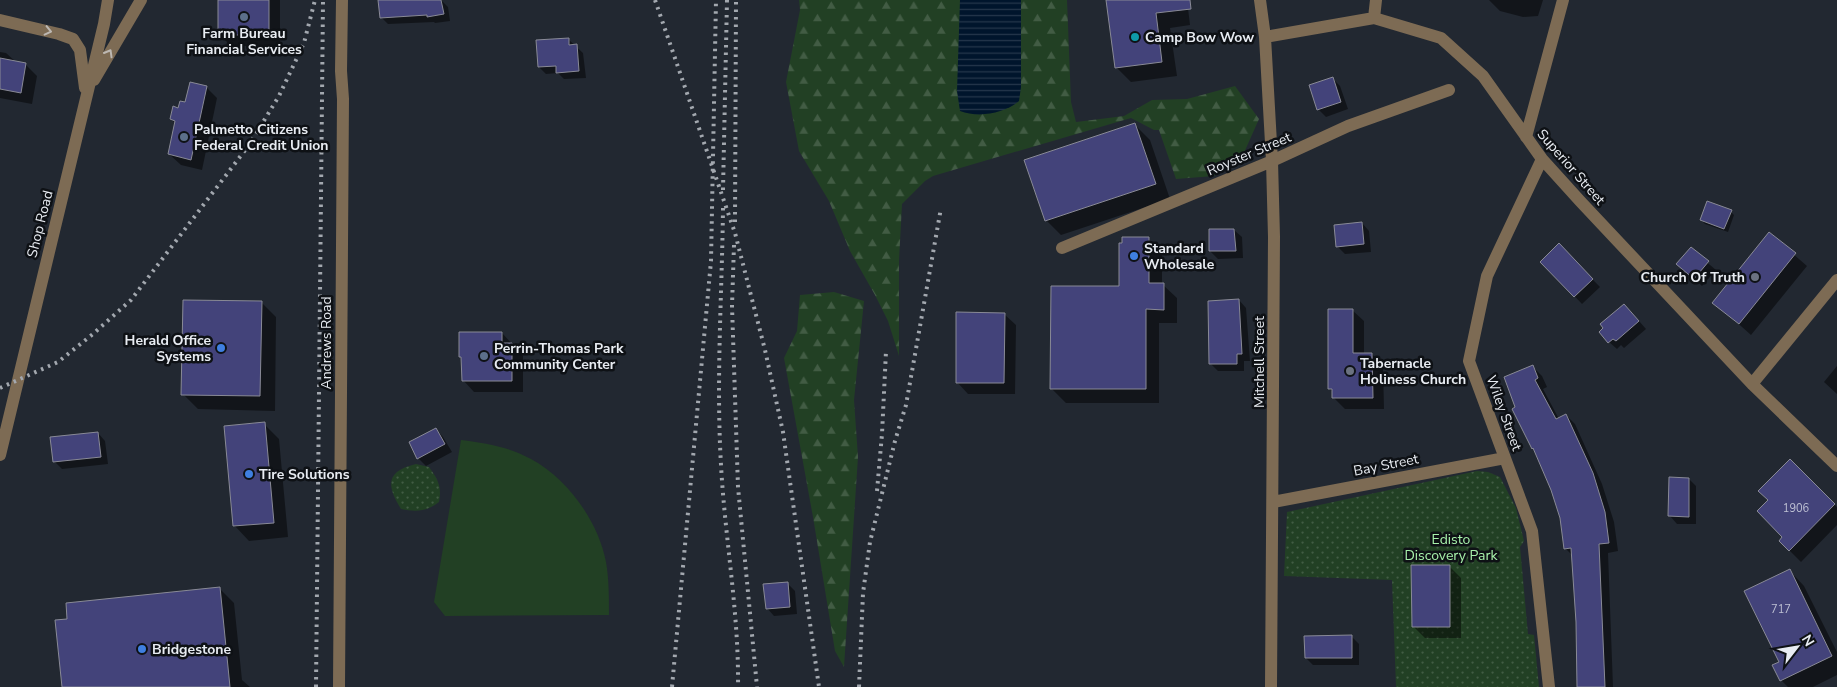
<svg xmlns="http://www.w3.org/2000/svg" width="1837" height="687" font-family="'Nunito Sans',sans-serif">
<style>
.grass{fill:#224024}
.forest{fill:url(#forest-firs)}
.park{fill:url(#park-dots)}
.water{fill:url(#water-rules)}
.shadow{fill:#0007}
.building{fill:#43437a;stroke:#898a96}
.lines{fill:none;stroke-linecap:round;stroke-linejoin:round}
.minor{stroke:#7d6b54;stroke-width:12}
.rail{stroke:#a3a8af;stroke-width:4;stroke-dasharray:2.5 5;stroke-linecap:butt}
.oneway{stroke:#bdb8b3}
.service-dot{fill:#5c6f8a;stroke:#0e1115;stroke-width:2}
.culture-dot{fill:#0f9aa8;stroke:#0e1115;stroke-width:2}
.shop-dot{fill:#3f7fe0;stroke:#0e1115;stroke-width:2}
.worship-dot{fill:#6b7280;stroke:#0e1115;stroke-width:2}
.labels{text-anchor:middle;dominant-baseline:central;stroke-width:5;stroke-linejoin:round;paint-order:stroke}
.number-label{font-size:11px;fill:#bfc2d4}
.poi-label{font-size:14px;font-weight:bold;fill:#e8ecf2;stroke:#0e1115;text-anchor:start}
.street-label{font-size:14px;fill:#e8ecf2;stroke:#0e1115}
.park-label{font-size:14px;fill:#a7f1aa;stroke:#0e1115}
</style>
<defs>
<pattern id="forest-firs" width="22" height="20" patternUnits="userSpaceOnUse" patternTransform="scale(1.25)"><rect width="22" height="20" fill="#224024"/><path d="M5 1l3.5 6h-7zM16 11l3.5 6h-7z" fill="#425c44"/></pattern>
<pattern id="park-dots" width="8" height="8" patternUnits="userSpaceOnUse" patternTransform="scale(1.25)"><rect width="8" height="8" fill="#224024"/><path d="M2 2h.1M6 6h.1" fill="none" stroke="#425c44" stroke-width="1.8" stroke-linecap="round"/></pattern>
<pattern id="water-rules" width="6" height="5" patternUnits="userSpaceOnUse" patternTransform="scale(1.25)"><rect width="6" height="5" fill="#00152c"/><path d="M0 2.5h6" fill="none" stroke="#25374b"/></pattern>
</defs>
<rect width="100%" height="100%" fill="#222831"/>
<!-- grass -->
<path class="grass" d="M461 440C486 443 509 447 531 459 568 479 598 521 606 562 609 579 609 597 609 615L445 616 434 602Z"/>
<!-- forest -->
<path class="forest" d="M799 0H1067L1071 102 1076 122 1124 116 1152 100 1187 99 1235 86 1259 119 1243 155 1214 176 1176 179 1159 130H1154L1131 118 933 176 925 181 902 204 899 261V356L888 321 875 295 850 251 829 201 799 151 786 82 800 10Z
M834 292 864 301 854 400 858 457 844 667 835 651 813 517 784 358 797 331 800 295Z"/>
<!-- park -->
<path class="park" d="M416 464 429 467C438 479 442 487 439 502 426 512 416 512 401 509 386 485 386 471 416 464Z
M1477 471 1488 472 1500 477 1516 508 1524 541 1520 547 1528 634 1534 635 1539 687H1396L1392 580 1284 576 1287 512Z"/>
<!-- water -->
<path class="water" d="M960 0H1021V87L1019 101C1004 114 978 118 960 111L957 91Z"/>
<!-- shadow -->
<path class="shadow" d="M219 0H280V46H231L219 34Z
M380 0H441L448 7 450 21 435 23 434 22 388 24 381 17Z
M1107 0H1187L1190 25 1170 28 1177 76 1131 82 1116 67Z
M1489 0H1543L1538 16 1523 17 1500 11Z
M568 39 583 53 586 78 564 79 558 73 546 74 539 67Z
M0 52 6 53 16 62 25 64 37 76 32 104 0 98Z
M1332 78 1340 86 1348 109 1326 117 1318 109Z
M206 87 217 98 202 170 181 165 169 154 176 124 171 119 179 109Z
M1135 125 1150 140 1170 199 1061 235 1046 220Z
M1731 212 1734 215 1728 232 1705 224 1701 220Z
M1362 223 1369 231 1371 252 1345 254 1338 247Z
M1234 230 1242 237 1243 258 1218 259 1210 251Z
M1769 233 1807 266 1751 335 1714 302Z
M1148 239 1162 252V284L1177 298V323H1159V403H1066L1052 389 1120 287Z
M1559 245 1600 287 1582 304 1542 262Z
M1691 249 1716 270 1702 286 1678 264Z
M1239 300 1246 308 1250 361H1244V371H1218L1211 364Z
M261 302 276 317 275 411 198 409 183 394Z
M1352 310 1364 321V354H1372L1383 366 1384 409H1345L1334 398V393L1330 389Z
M1632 313 1646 329 1624 348 1621 345 1617 349 1609 342Z
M1004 314 1016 325 1015 394H968L957 382Z
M502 333 523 356V392H474L463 380V359L460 356Z
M1837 366V394L1824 382Z
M1533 367 1542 376 1547 387 1543 389 1559 419 1566 415 1575 424 1602 484 1614 522 1618 551 1608 553 1613 687H1578L1577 622 1573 556 1565 548 1561 518 1552 490 1536 451 1513 409 1516 408Z
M264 424 279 439 288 537 249 541 234 525Z
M436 429 443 437 452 452 426 466 418 458 410 443Z
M98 433 105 441 108 464 62 469 54 461Z
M1790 461 1837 507V525L1801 562 1780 541 1784 537Z
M1689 479 1696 486V524H1677L1670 516Z
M1449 566 1461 578V638H1425L1414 627Z
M1790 571 1804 586 1837 652V675L1813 687H1788L1781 680 1780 663Z
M787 583 795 591 797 614 774 616 767 608Z
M219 588 234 603 242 680 250 687H63L68 620Z
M1351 636 1359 644V665H1313L1306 658Z"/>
<!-- building -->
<path class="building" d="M218 0H269V35H218Z
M378 0H441L444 14 427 17V15L380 18Z
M1106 0H1190L1191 9 1156 13 1162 62 1115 68Z
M569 38V45L577 44 579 71 556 73V66L538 67 536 40Z
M0 58 26 63 21 93 0 89Z
M1333 77 1341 102 1317 110 1309 85Z
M190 82 207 86 191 160 168 154 175 121 170 119 173 106 178 108 180 101 185 102Z
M1135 123 1156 184 1045 221 1024 160Z
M1707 201 1732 210 1724 229 1700 220Z
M1362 222 1364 244 1336 247 1334 225Z
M1209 229H1234L1236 251H1209Z
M1769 232 1796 253 1739 324 1712 303Z
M1122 237H1149V283H1164V310L1146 309V389H1050L1051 286H1119V243H1122Z
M1559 243 1593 279 1574 297 1540 262Z
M1691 247 1709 261 1694 279 1676 264Z
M1239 299 1242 354H1237V364H1209L1208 301Z
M183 300 262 301 260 396 181 395Z
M1624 304 1639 321 1616 341 1613 339 1608 343 1599 332 1603 328 1600 324Z
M1328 309H1353V353H1372L1373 398H1332V389H1328Z
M956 312 1005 313 1004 383H956Z
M459 332H502V343H512V381H462L461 357H459Z
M1533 365 1538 378 1535 380 1556 419 1566 414 1593 473 1605 512 1609 543 1599 544 1605 687H1577L1576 622 1571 548 1564 549 1560 518 1551 490 1533 448 1532 449 1512 409 1515 407 1504 377Z
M265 422 274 523 233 526 224 426Z
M436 428 445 444 417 459 409 442Z
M98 432 101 457 53 462 50 437Z
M1790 459 1835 504 1789 551 1779 541 1782 537 1757 511 1768 500 1758 491Z
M1669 477 1689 478V517L1668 516Z
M1411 565H1450V627H1412Z
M1790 569 1832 656 1780 681 1772 665 1779 662 1744 591Z
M788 582 790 607 766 609 763 584Z
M220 587 230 687H62L55 620 67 619 66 603Z
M1352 635V658H1305L1304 636Z"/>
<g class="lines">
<!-- minor -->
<path class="minor" d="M1260 0 1265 37 1374 18 1441 38 1483 76 1542 159 1580 201 1752 384 1837 466
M1374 18 1376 0
M0 20 59 34 73 39 80 50 85 88
M1265 37 1272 161 1274 237 1271 687
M94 80 141 0
M1526 137 1563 0
M1542 159 1487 276 1469 361 1532 531 1549 687
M1062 248 1272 161 1348 126 1449 90
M1752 384 1837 280
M0 455 104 24 108 0
M1273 502 1505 458
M339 687 343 99 341 71 342 0"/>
<!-- rail -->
<path class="rail" d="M655 0 735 233 765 350 783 432 819 687
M723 190 727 0
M723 208C722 294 716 379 721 465 725 539 739 613 738 687
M735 222 736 0
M734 245 732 306 738 487 757 687
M0 388 58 362 93 334 131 300 249 145 279 96 304 43 315 0
M877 491 882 434 886 351
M316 687 323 0
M672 687 711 261 716 0
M859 687 863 593 870 542 895 441 906 405 941 208"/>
</g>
<!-- one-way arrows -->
<defs><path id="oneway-chevron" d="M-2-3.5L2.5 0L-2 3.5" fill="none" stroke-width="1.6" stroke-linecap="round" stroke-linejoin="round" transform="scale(1.25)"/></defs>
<g class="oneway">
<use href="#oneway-chevron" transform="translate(48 31) rotate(13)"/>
<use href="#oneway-chevron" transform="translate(109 53) rotate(-60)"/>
</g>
<!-- markers -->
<g class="service-dot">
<circle cx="244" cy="17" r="5"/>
<circle cx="184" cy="137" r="5"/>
<circle cx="484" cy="356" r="5"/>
</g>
<circle class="culture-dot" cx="1135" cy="37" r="5"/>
<g class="shop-dot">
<circle cx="1134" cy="256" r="5"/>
<circle cx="221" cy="348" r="5"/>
<circle cx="249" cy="474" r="5"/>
<circle cx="142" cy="649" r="5"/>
</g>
<g class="worship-dot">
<circle cx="1755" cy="277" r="5"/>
<circle cx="1350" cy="371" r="5"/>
</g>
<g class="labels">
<!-- number labels -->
<g class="number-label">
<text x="1796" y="508">1906</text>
<text x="1781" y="609">717</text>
</g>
<!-- poi labels -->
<g class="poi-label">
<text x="244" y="33" text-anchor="middle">Farm Bureau<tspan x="244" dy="16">Financial Services</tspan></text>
<text x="1145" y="37">Camp Bow Wow</text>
<text x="194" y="129">Palmetto Citizens<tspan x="194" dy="16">Federal Credit Union</tspan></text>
<text x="1144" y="248">Standard<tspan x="1144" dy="16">Wholesale</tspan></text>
<text x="1745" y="277" text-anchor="end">Church Of Truth</text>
<text x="211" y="340" text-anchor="end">Herald Office<tspan x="211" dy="16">Systems</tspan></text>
<text x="494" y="348">Perrin-Thomas Park<tspan x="494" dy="16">Community Center</tspan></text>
<text x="1360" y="363">Tabernacle<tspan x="1360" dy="16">Holiness Church</tspan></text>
<text x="259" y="474">Tire Solutions</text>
<text x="152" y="649">Bridgestone</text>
</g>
<!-- street labels -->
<g class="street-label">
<text transform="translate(1249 154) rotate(-23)">Royster Street</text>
<text transform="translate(1571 167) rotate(49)">Superior Street</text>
<text transform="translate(40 224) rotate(-76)">Shop Road</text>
<text transform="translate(326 343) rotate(-90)">Andrews Road</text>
<text transform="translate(1259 362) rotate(-90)">Mitchell Street</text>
<text transform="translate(1504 413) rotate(70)">Wiley Street</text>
<text transform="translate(1386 465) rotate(-11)">Bay Street</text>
</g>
<!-- park labels -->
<g class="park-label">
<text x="1451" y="539">Edisto<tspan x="1451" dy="16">Discovery Park</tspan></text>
</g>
</g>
<!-- north arrow -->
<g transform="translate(1797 647) rotate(59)" stroke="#0e1115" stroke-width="4" paint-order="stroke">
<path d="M0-4L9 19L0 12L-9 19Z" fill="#e8ecf2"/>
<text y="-8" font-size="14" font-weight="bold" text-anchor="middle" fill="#e8ecf2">N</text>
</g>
</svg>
